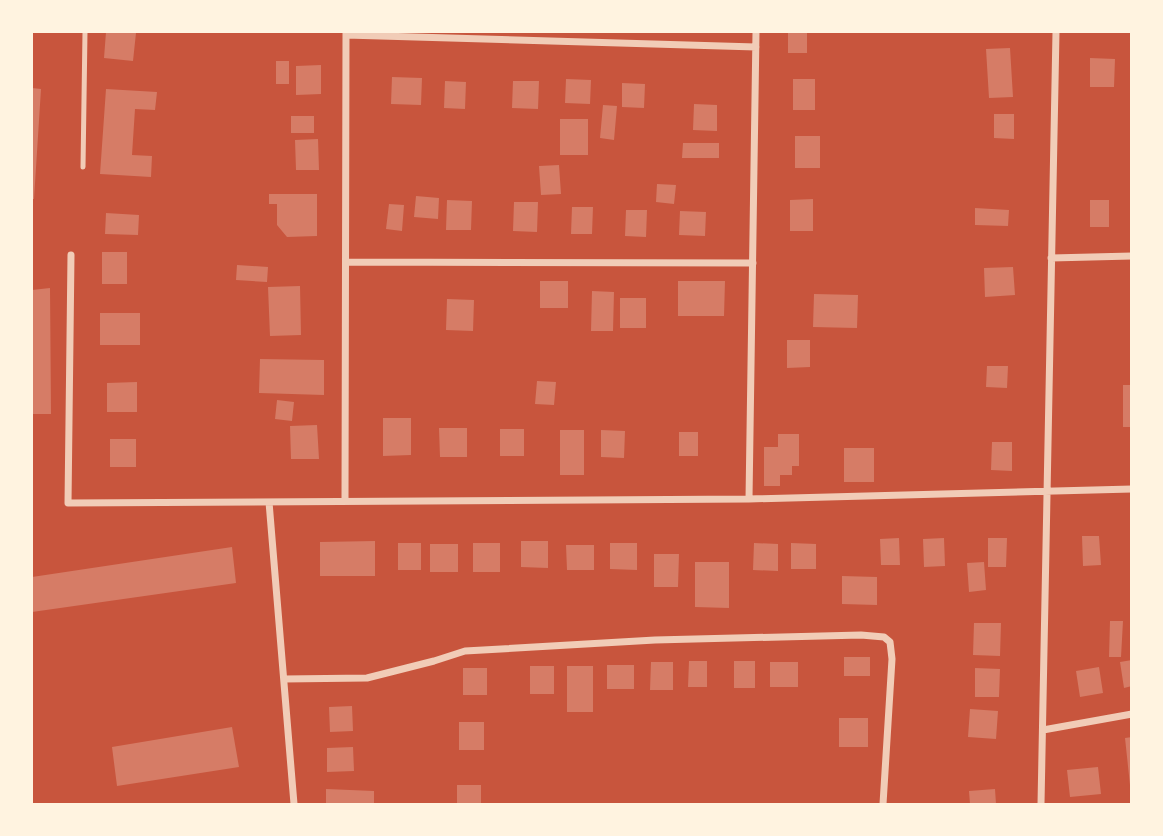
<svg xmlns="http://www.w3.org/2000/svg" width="1163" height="836" font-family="Bitter,serif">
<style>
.building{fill:#d67c66}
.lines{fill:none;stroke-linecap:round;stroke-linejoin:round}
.service{stroke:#f1ccb7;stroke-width:5}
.minor{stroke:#f1ccb7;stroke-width:7}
</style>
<rect width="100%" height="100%" fill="#c8553d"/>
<!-- building -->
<path class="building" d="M106 32 136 33 133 61 104 58Z
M788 32H807V53H788Z
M1010 48 1013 97 989 98 986 49Z
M1090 58 1115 59 1114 87H1090Z
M276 61H289V84H276Z
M321 65V94L296 95V66Z
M392 77 422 78 421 105 391 104Z
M566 79 591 80 590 104 565 103Z
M793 79H815V110H793Z
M445 81 466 82 465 109 444 108Z
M513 81H539L538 109 512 108Z
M622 83 645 84 644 108 622 107Z
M32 88 41 89 34 199H32Z
M106 89 157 92 155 110 135 109 132 155 152 156 151 177 100 174Z
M694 104 717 105V131L693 130Z
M603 105 617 106 614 140 600 138Z
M994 114H1014V139L994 138Z
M291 116H314V133H291Z
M560 119H588V155H560Z
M795 136H820V168H795Z
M318 139 319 170H296L295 140Z
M683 143H719V158H682Z
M559 165 561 194 541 195 539 166Z
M657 184 676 185 674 204 656 202Z
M269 194H317V236L287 237 277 225V204H269Z
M416 196 439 198 438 219 414 217Z
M813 199V231H790V200Z
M447 200 472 201 471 230H446Z
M1090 200H1109V227H1090Z
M514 202H538L537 232 513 231Z
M389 204 404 205 402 231 386 229Z
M572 207H593L592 234H571Z
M975 208 1009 210 1008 226 975 225Z
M626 210H647L646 237 625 236Z
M680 211 706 212 705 236 679 235Z
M106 213 139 215 138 235 105 234Z
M102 252H127V284H102Z
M237 265 268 267 267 282 236 280Z
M1013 267 1015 295 985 297 984 268Z
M540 281H568V308H540Z
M678 281H725L724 316H678Z
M300 286 301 335 270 336 268 287Z
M50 288 51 414H32V290Z
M592 291 614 292 613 331H591Z
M814 294 858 295 857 328 813 327Z
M620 298H646V328H620Z
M447 299 474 300 473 331 446 330Z
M100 313H140V345H100Z
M787 340H810V367L787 368Z
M260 359 324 360V395L259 393Z
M987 366H1008L1007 388 986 387Z
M537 381 556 382 554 405 535 404Z
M137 382V412H107V383Z
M1123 385H1132V427H1123Z
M277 400 294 402 292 421 275 419Z
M383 418H411V455L383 456Z
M317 425 319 459H291L290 426Z
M439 428H467V457H440Z
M500 429H524V456H500Z
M560 430H584V475H560Z
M601 430 625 431 624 458 601 457Z
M679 432H698V456H679Z
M778 434H799V466H792V475H780V486H764V447H778Z
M110 439H136V467H110Z
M992 442H1012V471L991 470Z
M844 448H874V482H844Z
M1082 536H1099L1101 565 1083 566Z
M899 538 900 565H881L880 539Z
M944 538 945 566 924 567 923 539Z
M988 538H1007L1006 567H988Z
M375 541V576H320V542Z
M521 541H548V568L521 567Z
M398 543H421V570H398Z
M473 543H500V572H473Z
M610 543H637V570L610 569Z
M754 543 778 544V571L753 570Z
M791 543 816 544V569H791Z
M430 544H458V572H430Z
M566 545H594V570H567Z
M232 547 236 583 32 612V577Z
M654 554H679L678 587H654Z
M695 562H729V608L695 607Z
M984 562 986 590 969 592 967 563Z
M842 576 877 577V605L842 604Z
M1110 621H1123L1121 657H1109Z
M974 623H1001L1000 656 973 655Z
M844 657H870V676H844Z
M1132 660V686L1124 688 1120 662Z
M689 661H707V687H688Z
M734 661H755V688H734Z
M651 662H673V690H650Z
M770 662H798V687H770Z
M607 665H634V689H607Z
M530 666H554V694H530Z
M567 666H593V712H567Z
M1099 667 1103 693 1080 697 1076 671Z
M463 668H487V695H463Z
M975 668 1000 669 999 697H975Z
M352 706 353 731 330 732 329 707Z
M970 709 998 711 996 739 968 737Z
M839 718H868V747H839Z
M459 722H484V750H459Z
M232 727 239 767 117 786 112 747Z
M1132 737V784L1130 785 1125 738Z
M353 747 354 771 327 772V748Z
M1098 767 1101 794 1070 797 1067 770Z
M457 785H481V804H457Z
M326 789 374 791V804H326Z
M995 789 996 804H970L969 791Z"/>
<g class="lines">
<!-- service -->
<path class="service" d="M83 167 85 32"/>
<!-- minor -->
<path class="minor" d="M346 35 756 47
M71 255 68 503 749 499 1132 489
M1051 258 1132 256
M346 262 753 263
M749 499 756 32
M345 501 346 32
M269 502 294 804
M284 679 367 678 434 661 465 651 655 640 861 635 884 637 890 642 892 659 883 804
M1043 730 1132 714
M1041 804 1056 32"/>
</g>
<!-- border -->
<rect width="1163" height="836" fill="none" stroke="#fff3e0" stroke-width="66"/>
</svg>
